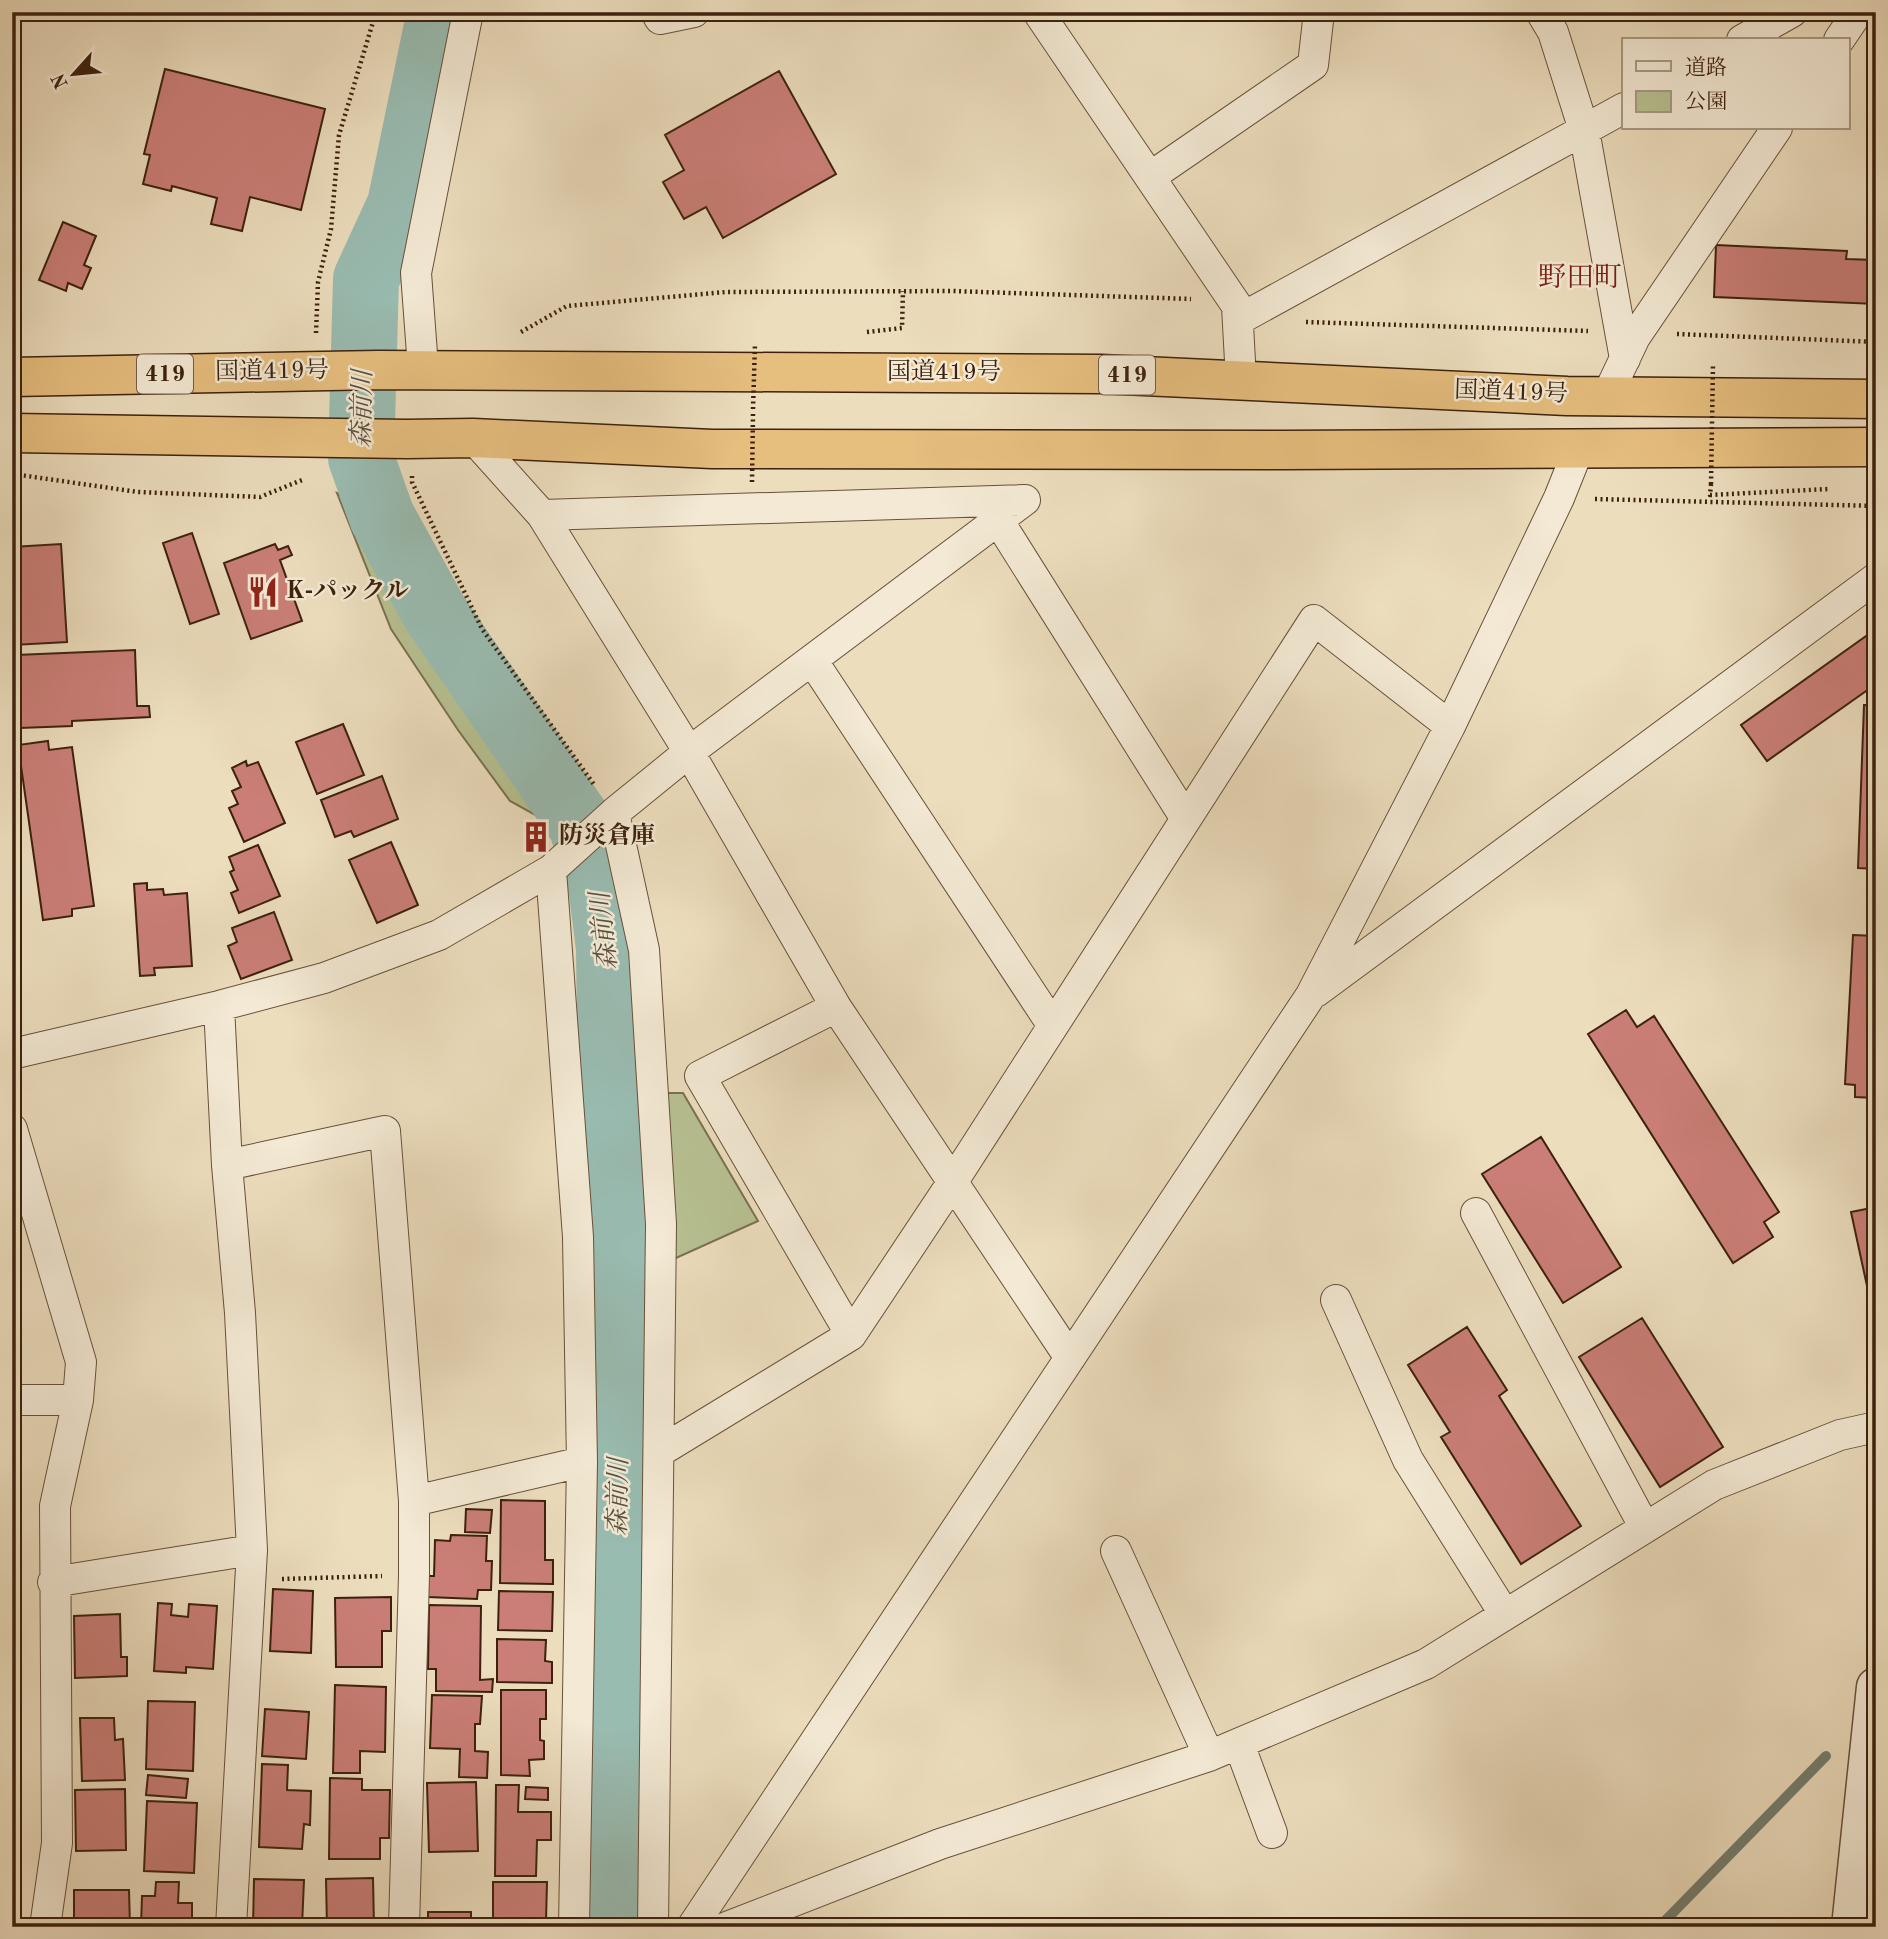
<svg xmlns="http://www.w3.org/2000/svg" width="1888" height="1939" font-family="'Old Standard TT','Noto Serif JP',serif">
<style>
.green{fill:#b7c192;stroke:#7a7150;stroke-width:2}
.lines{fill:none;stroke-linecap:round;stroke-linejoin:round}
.stream{stroke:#747e70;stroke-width:10}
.river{stroke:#99bcb1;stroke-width:66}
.building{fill:#ca7e77;stroke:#3d210e;stroke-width:2}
.minor-casing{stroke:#69503a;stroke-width:32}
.tertiary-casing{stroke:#69503a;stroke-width:41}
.trunk-casing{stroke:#3d210e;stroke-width:41}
.path{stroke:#3d210e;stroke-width:4.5;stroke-dasharray:2 3.5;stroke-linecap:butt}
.minor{stroke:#f3e9d4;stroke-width:30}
.tertiary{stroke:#f3e9d4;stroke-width:38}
.trunk{stroke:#e6be7e;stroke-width:38}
.path-bridge{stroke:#3d210e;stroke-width:4.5;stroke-dasharray:2 3.5;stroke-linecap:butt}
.labels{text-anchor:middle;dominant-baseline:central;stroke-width:5;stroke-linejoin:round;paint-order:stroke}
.shield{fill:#f3e9d4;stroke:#745d49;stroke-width:2}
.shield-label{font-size:23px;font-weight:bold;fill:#3d210e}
.street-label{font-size:24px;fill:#3d210e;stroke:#f3e9d4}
.poi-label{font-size:24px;font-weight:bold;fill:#3d210e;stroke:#f3e9d4;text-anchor:start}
.water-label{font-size:26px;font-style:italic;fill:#59503f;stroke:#f3e9d4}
.quarter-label{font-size:28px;fill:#7a1f14;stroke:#f3e9d4}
</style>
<rect width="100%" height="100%" fill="#ecddbd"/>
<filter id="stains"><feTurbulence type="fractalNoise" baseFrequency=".00286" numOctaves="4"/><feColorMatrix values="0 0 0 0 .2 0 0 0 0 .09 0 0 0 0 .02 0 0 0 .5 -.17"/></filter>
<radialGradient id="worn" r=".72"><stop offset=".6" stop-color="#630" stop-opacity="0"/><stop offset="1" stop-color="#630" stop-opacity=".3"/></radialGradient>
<!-- green -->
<path class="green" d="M337 493 371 509 431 617 556 797 548 822 510 801 458 730 391 629Z
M658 1093H683L758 1221 665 1263Z"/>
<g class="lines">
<!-- stream -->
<path class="stream" d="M1659 1927 1826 1756"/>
<!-- river -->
<path class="river" d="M440 12 400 205 366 279 361 458 382 517 435 613 581 825 601 885 609 948 610 1027 622 1228 614 1927"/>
</g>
<!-- building -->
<path class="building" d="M165 69 325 109 301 210 250 197 242 231 211 224 217 198 172 186 171 191 143 184 150 155 144 154Z
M779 71 836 174 723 238 706 207 684 219 663 182 684 170 665 135Z
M63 222 96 236 84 265 91 268 82 289 68 283 66 291 39 280Z
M1716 245 1847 251 1846 259 1876 260V304L1714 297Z
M192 533 219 614 190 624 163 543Z
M61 544 67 642 13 645 12 547Z
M275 544 278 550 288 546 292 555 280 560 302 621 251 639 224 563Z
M1876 629V684L1767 761 1741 725Z
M135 650 137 706H149L150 717 72 721V726L20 728 16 655Z
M1864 705H1876V869L1858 868Z
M343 724 364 775 317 794 296 742Z
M48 741 49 750 72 747 94 906 72 909V916L43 920 18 745Z
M246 761 247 766 258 762 285 823 244 842 229 808 238 804 232 791 241 787 232 768Z
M382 776 398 819 354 837 351 831 335 837 321 800Z
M531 827 547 836 540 847 525 838Z
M391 842 418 905 377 923 349 860Z
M258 845 280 896 239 913 231 893 238 890 230 872 234 870 229 857Z
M147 883V890L163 889 164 895 187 893 192 966 154 968 155 975 140 976 134 884Z
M274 912 292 960 241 979 228 946 237 942 232 928Z
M1853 935 1876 936V1098L1855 1097V1085L1845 1084Z
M1626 1010 1637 1027 1654 1016 1779 1212 1764 1222 1773 1237 1733 1263 1588 1034Z
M1541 1137 1621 1267 1563 1303 1482 1174Z
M1876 1207V1285L1867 1286 1851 1212Z
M1642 1318 1723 1447 1660 1487 1579 1357Z
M1467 1327 1507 1390 1499 1396 1581 1526 1521 1564 1441 1437 1450 1432 1408 1365Z
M501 1500 545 1501V1560H553V1584L500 1583Z
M466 1509 492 1510 490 1533 465 1532Z
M451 1535 487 1536 486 1561H492L491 1590H478L477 1599 428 1597V1576H434L435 1540 450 1541Z
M273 1589 313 1591 311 1653 270 1651Z
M499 1591 553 1592 552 1631 498 1630Z
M391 1597V1631H382V1667H336L335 1598Z
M158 1603 172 1604 171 1615 188 1617 189 1604 217 1606 213 1669 186 1667V1673L154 1671Z
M429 1605 481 1606 480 1680 493 1679 492 1692 436 1691V1669H428Z
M120 1614 121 1657H127V1676L75 1678 74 1616Z
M497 1639 546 1640 545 1661 552 1662V1683L497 1682Z
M335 1685 386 1687 385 1752 360 1751V1773H333Z
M501 1690H546V1719H540V1740L544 1741V1759L529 1760 530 1776 501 1775Z
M432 1695 482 1696 480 1724H475V1751L488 1752 487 1778 459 1777 460 1749 430 1748Z
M148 1701 195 1702 193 1771 146 1769Z
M265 1709 309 1712 306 1759 262 1756Z
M80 1718H114L115 1740 123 1739 125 1780 82 1781Z
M262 1764 288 1765 287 1790 311 1791 310 1825 304 1824 302 1849 259 1847Z
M148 1775 188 1779 186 1798 146 1795Z
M330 1778 362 1779V1790H390L389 1838H380V1859H329Z
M476 1782 478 1851 429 1852 427 1783Z
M496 1785H519L518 1812H551V1840H537L536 1876H495Z
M526 1787 548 1788V1800L525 1799Z
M125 1789 126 1850 76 1851 75 1790Z
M147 1801 197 1803 194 1873 144 1871Z
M373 1878 374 1927H327L326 1879Z
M254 1879 304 1880 302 1927H253Z
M156 1882H179L178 1903H192V1927H141L142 1896H155Z
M493 1882H547L546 1922H538V1927H493Z
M74 1890H129L130 1927H74Z
M428 1912H471V1927H428Z"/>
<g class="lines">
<defs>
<path id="minor" d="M656 12 660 19 694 12
M1038 12 1237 306 1241 380
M1742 40 1792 12
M1839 40 1858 12
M1624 108 1584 130 1625 359
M1150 177 1313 65 1319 12
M1238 320 1584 130 1553 32 1541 12
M422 354 416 273 468 12
M1607 396 1635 337 1777 128
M473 438 542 515 1025 500
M542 515 689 752 836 1007 1070 1358
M998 520 1186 819
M812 660 1053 1026
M614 813 644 950 661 1224 653 1927
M551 870 578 1237 582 1462 574 1927
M1316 992 1876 578
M219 1006 227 1165 240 1313 252 1550 231 1927
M836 1007 700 1076 851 1335
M12 1054 219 1006 324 978 439 935 551 870 614 813 689 752 1025 500
M12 1129 81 1362 78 1400 55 1506 57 1843 45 1927
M227 1165 385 1131 414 1501V1575L404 1927
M1476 1213 1645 1528
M1336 1300 1408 1460 1505 1615
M12 1400H78
M659 1452 851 1335 952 1183 1314 620 1450 726
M414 1501 582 1462
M1116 1551 1209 1756
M53 1582 252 1550
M1239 1744 1272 1833
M692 1927 1311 995 1450 726 1559 498 1579 448
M727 1927 940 1844 1209 1756 1426 1664 1714 1485 1840 1435 1876 1427"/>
<path id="tertiary" d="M1851 1927 1876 1687"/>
<path id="trunk" d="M12 377 378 370 1101 374 1567 396 1876 399
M12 433 407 439 473 438 712 449 1284 450 1876 447"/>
</defs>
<!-- minor casing -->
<use href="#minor" class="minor-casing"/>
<!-- tertiary casing -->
<use href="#tertiary" class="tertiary-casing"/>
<!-- trunk casing -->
<use href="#trunk" class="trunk-casing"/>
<!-- path -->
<path class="path" d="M1306 322 1588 331
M521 332 567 306 726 292 952 291 1191 299
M867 332 902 328 903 291
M316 333 318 282 331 229 339 135 376 12
M1677 334 1876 342
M13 474 138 492 260 497 302 480
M412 476V482L482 629 595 786
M1711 484 1710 495 1828 489
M1595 499 1876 506
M282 1579 382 1576"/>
<!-- minor -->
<use href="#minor" class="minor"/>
<!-- tertiary -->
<use href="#tertiary" class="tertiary"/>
<!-- trunk -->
<use href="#trunk" class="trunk"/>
<!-- path-bridge -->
<path class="path-bridge" d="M753 409 755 344
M752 482 753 413
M1711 484 1713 364"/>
</g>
<!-- icons -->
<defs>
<symbol id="restaurant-bare" viewBox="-9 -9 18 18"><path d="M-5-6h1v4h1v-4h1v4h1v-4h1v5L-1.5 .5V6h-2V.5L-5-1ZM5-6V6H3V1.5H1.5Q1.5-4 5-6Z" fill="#8f2418" stroke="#f3e9d4" stroke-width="2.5" paint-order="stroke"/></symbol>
<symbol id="building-bare" viewBox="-9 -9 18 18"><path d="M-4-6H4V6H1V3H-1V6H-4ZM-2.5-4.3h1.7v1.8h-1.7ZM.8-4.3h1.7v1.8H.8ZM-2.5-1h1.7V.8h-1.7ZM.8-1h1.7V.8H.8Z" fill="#8f2418" stroke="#f3e9d4" stroke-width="2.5" paint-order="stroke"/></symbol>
</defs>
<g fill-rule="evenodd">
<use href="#restaurant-bare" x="241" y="570" width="44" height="44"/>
<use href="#building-bare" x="514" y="815" width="44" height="44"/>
</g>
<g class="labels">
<!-- shield labels -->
<g class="shield">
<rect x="137" y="354.5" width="56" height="39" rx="5"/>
<rect x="1099" y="355.5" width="56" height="39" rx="5"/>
</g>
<g class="shield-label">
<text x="165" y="374">419</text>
<text x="1127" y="375">419</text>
</g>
<!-- street labels -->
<g class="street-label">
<text transform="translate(272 372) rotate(-1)">国道419号</text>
<text x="944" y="373">国道419号</text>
<text transform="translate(1511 393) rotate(2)">国道419号</text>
</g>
<!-- poi labels -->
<g class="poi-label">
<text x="286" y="592">K-パックル</text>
<text x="559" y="837">防災倉庫</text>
</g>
<!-- water labels -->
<g class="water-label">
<text transform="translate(363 409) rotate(-89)">森前川</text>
<text transform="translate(605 931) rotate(-96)">森前川</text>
<text transform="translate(619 1497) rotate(-89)">森前川</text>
</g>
<!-- quarter labels -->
<g class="quarter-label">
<text x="1580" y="279">野田町</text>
</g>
</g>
<!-- margin -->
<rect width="1888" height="1939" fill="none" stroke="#ecddbd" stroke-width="42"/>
<rect x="14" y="14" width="1860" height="1911" fill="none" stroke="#3d210e" stroke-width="3.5"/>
<rect x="21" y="21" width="1846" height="1897" fill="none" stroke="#3d210e" stroke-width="2"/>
<!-- legend -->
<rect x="1622" y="38" width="228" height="91" fill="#f3e9d4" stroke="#aa9985" stroke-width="2"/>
<rect x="1636" y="61" width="35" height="10" fill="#f3e9d4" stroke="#aa9985" stroke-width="2"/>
<text x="1685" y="74" font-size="21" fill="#3d210e">道路</text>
<rect x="1636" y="91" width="35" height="21" fill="#b7c192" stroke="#aa9985" stroke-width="2"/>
<text x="1685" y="108" font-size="21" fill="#3d210e">公園</text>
<!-- north arrow -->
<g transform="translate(74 74) rotate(243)" stroke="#f3e9d4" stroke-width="5" paint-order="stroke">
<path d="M0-5L12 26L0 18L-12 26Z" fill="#3d210e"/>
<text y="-10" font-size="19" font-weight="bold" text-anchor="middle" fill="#3d210e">N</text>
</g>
<rect width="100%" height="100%" filter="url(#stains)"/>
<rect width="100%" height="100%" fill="url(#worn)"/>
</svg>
